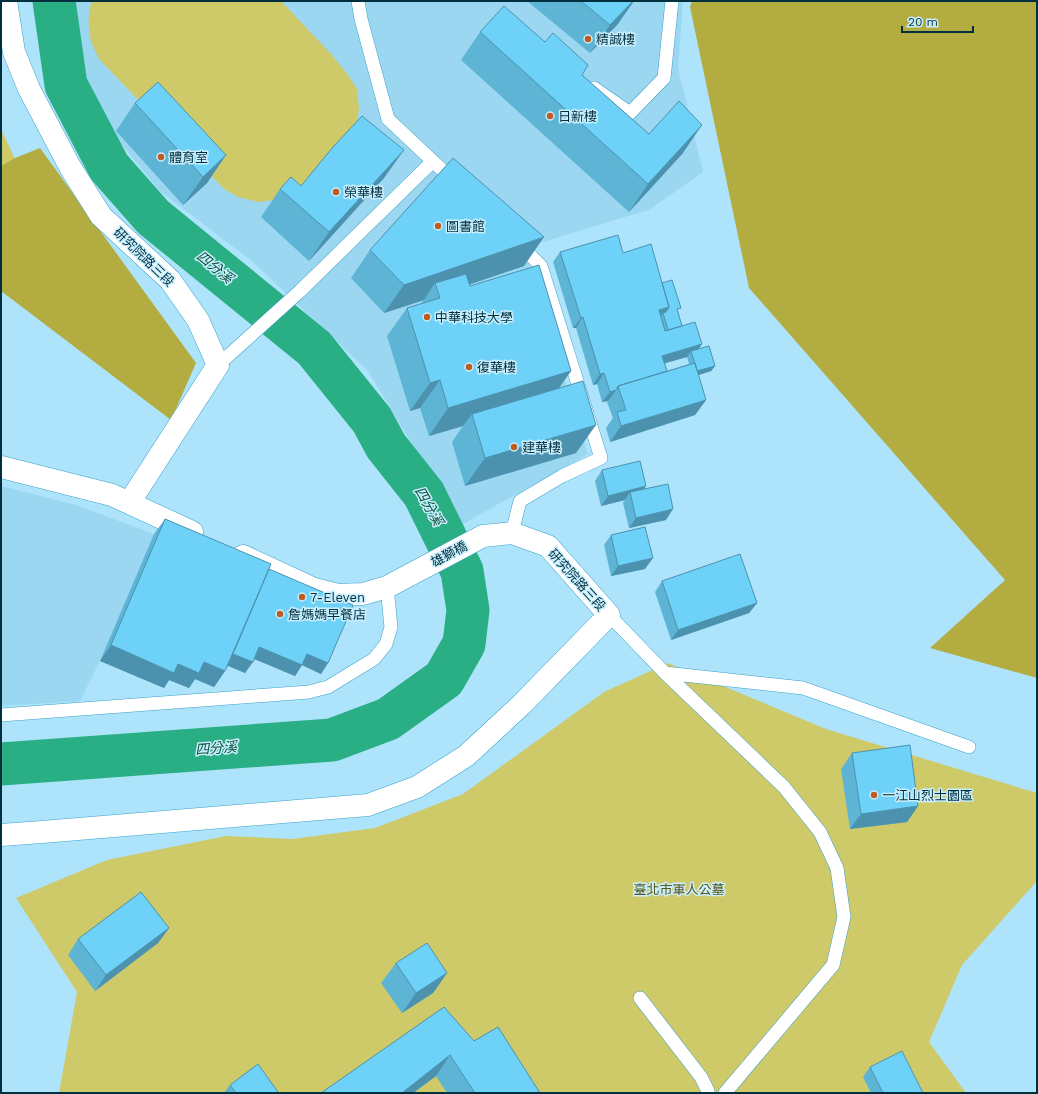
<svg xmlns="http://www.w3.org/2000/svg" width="1038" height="1094" font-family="'Work Sans','Noto Sans TC',sans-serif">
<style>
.built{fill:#9bd7f0}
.green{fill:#cec969}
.forest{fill:#b3ad41}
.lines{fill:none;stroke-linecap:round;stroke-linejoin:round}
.river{stroke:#2aaf85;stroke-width:43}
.service-casing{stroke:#3aa2c8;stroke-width:14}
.minor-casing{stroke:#3aa2c8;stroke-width:23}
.service{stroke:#fff;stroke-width:13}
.minor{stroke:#fff;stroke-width:22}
.wall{fill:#5eb4d5;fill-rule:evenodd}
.shaded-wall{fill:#4c92ae}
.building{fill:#6dd1f8;stroke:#4c92ae}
.poi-dot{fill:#be5b23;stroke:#caeffe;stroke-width:1.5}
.labels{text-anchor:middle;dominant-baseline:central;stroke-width:3;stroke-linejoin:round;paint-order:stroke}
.poi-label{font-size:13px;fill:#002f3e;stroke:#caeffe;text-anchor:start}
.street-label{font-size:13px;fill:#002f3e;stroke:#caeffe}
.park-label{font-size:13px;fill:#57541c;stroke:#caeffe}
.water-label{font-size:14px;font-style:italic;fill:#07503a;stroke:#caeffe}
</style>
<rect width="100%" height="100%" fill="#ade4fc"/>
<!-- built -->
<path class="built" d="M69 1H683L678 68 703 172 649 210 611 221 523 248 588 454 461 525 368 371 253 262 160 191 112 133 86 85Z
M1 486 76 505 154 534 100 661 80 701 1 706Z"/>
<!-- green -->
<path class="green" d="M92 1H281L332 55 348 75 357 89 359 109 356 129 299 191 274 200 258 202 238 197 224 189 99 59C97 54 94 49 92 44 88 33 87 12 92 1Z
M1 129 15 159 1 166Z
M668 663 826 729 1037 793V881L962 965 929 1042 966 1093H59L77 992 16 898 107 860 226 836 292 839 375 828 463 794 604 692Z"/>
<!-- forest -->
<path class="forest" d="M692 1H1037V678L930 648 1005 580 749 288 690 7Z
M40 148 196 363 171 420 1 291V166L15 158Z"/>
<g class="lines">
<!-- river -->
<path class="river" d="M1 764 332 740 388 719 444 679 464 644 468 610 462 571 424 494 386 446 372 420 314 348 153 217 109 167 66 85 54 1"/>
<defs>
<path id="service" d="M358 1 361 19 388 119 455 182
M594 88 630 113 664 78 672 1
M218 365 300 291 433 161
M512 533 520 501 562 476 601 458 541 266 518 243
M609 615 665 673 784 787 820 832 837 868 844 917 833 965 725 1093
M665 673 803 688 969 747
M1 715 309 692 328 687 374 659 386 644 391 627 387 587
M640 998 701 1077 708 1091V1093"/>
<path id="minor" d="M6 1 14 52 29 89 70 167 101 216 170 280 198 320 218 365 129 503
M1 467 112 495 192 532
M1 835 42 832 368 805 417 787 466 756 521 705 609 615 548 546 512 533 483 536 387 587 363 594 338 595 314 589 243 556"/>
</defs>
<!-- service casing -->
<use href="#service" class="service-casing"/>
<!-- minor casing -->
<use href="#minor" class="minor-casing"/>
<!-- service -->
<use href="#service" class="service"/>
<!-- minor -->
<use href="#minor" class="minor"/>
</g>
<!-- wall -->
<path class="wall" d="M527 1H634L617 25 590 53Z
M480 32 582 75 649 134 683 153 629 212 461 60Z
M135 103 226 155 207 183 183 205 116 131Z
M384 178 309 261 261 217 280 189 301 186Z
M370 250 524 266 469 284 470 286 571 371 559 388 576 453 465 486 452 442 463 426 429 436 420 408 410 411 387 336 407 308 421 304 424 300 384 313 351 278Z
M560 252 623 253 662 283 678 312 682 326 702 344 698 349 715 366 711 371 698 375 706 400 695 415 610 442 606 428 613 418 607 402 608 401 602 402 597 384 593 385 576 328H573L553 262ZM687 357 689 364 667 371 665 363Z
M602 470 643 490 666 520 629 528 623 503 625 500 601 506 595 481Z
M165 519 269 569 328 663 321 674 302 665 295 676 254 659 245 673 228 666 225 671 214 687 195 679 189 688 169 680 164 688 100 661 154 534Z
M611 535 645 569 611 576 604 545Z
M662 581 757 603 749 613 671 640 655 592Z
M852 753 918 806 907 822 850 829 841 769Z
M169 928 158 943 95 991 68 955 78 939Z
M396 963 447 973 433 993 402 1013 381 983Z
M474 1041 540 1093H447L436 1076 413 1093H321Z
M870 1067 923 1093H871L863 1077Z
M230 1085 278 1092 277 1093H224Z"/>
<!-- shaded-wall -->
<path class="shaded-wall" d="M633 1H634L617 25 590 53 610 25Z
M702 125 683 153 629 212 648 184Z
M404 150 384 178 309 261 329 232Z
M226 155 207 183 183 205 203 177Z
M544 237 524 266 439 295 435 283 424 300 384 313 404 285Z
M669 307 663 316V313L659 318V310Z
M583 317 576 328H573L581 318Z
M702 344 695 354 691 351 687 357 655 366 662 356Z
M715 366 711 371 693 377 697 371Z
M571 371 551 399 472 414 463 426 429 436 448 408Z
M604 373 597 384 593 385 600 374Z
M440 380 420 408 410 411 430 383Z
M616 390 608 401 602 402 610 392Z
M706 400 695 415 610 442 621 426Z
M596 425 576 453 465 486 485 458Z
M646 486 638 497 630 492 625 500 601 506 608 496Z
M673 509 666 520 629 528 636 518Z
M653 558 645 569 611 576 618 566Z
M757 603 749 613 671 640 678 630Z
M111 645 178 664 204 662 225 671 214 687 195 679 189 688 169 680 164 688 100 661Z
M259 647 307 654 328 663 321 674 302 665 295 676 252 658Z
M232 654 253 662 245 673 224 664Z
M918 806 907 822 850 829 861 814Z
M169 928 158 943 95 991 106 975Z
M447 973 433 993 402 1013 416 993Z
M450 1055 436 1076 413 1093H402Z"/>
<!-- building -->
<path class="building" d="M581 1H633L610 25Z
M504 6 545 42 553 33 588 65 582 75 649 134 679 101 702 125 648 184 480 32Z
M158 82 226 155 203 177 135 103Z
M362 116 404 150 329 232 280 189 291 177 301 186 333 147Z
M453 158 544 237 404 285 370 250Z
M618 235 623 253 651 244 669 307 659 310 665 331 695 322 702 344 662 356 667 371 618 386 616 390 610 392 604 373 600 374 583 317 581 318 560 252Z
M539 265 571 371 448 408 440 380 430 383 407 308 440 298 435 283 466 274 470 286Z
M672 280 681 308 677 309 682 326 668 330 663 313 666 312 669 307 662 283Z
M709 346 715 366 697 371 691 351Z
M695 363 706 400 621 426 617 412 626 410 618 386Z
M583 381 596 425 485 458 472 414Z
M640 461 646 486 608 496 602 470Z
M668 484 673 509 636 518 630 492Z
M165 519 271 564 225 671 204 662 199 673 178 664 174 673 111 645Z
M645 527 653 558 618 566 611 535Z
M740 554 757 603 678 630 662 581Z
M269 569 353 605 328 663 307 654 302 665 259 647 253 662 233 654Z
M910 745 918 806 861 814 852 753Z
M141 892 169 928 106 975 78 939Z
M427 943 447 973 416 993 396 963Z
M444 1007 474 1041 498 1027 540 1093H475L450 1055 402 1093H321Z
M902 1051 923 1093H883L870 1067Z
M258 1064 278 1092 276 1093H236L230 1085Z"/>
<!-- markers -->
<g class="poi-dot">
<circle cx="588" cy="39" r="4"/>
<circle cx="550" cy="116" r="4"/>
<circle cx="161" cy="157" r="4"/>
<circle cx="336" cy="192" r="4"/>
<circle cx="438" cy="226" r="4"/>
<circle cx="427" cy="317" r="4"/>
<circle cx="469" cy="367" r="4"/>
<circle cx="514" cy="447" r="4"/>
<circle cx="302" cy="597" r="4"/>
<circle cx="280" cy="614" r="4"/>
<circle cx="874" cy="795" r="4"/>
</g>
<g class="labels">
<!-- poi labels -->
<g class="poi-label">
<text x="596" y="39">精誠樓</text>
<text x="558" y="116">日新樓</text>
<text x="169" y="157">體育室</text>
<text x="344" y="192">榮華樓</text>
<text x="446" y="226">圖書館</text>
<text x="435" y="317">中華科技大學</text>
<text x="477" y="367">復華樓</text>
<text x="522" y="447">建華樓</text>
<text x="310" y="597">7-Eleven</text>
<text x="288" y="614">詹媽媽早餐店</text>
<text x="882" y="795">一江山烈士園區</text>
</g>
<!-- street labels -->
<g class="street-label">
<text transform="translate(144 257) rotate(44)">研究院路三段</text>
<text transform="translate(449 554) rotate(-28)">雄獅橋</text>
<text transform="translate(577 580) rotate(48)">研究院路三段</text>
</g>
<!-- park labels -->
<g class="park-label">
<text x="679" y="889">臺北市軍人公墓</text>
</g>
<!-- water labels -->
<g class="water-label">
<text transform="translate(215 267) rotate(39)">四分溪</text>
<text transform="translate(429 506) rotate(60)">四分溪</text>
<text transform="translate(216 748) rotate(-4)">四分溪</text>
</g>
</g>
<!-- border -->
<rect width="1038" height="1094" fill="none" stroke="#002f3e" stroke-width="4"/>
<!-- scale -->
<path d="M902 26v6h71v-6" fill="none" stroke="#002f3e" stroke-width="2"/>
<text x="908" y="26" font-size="12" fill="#002f3e" stroke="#caeffe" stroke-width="3" paint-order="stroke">20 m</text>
</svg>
